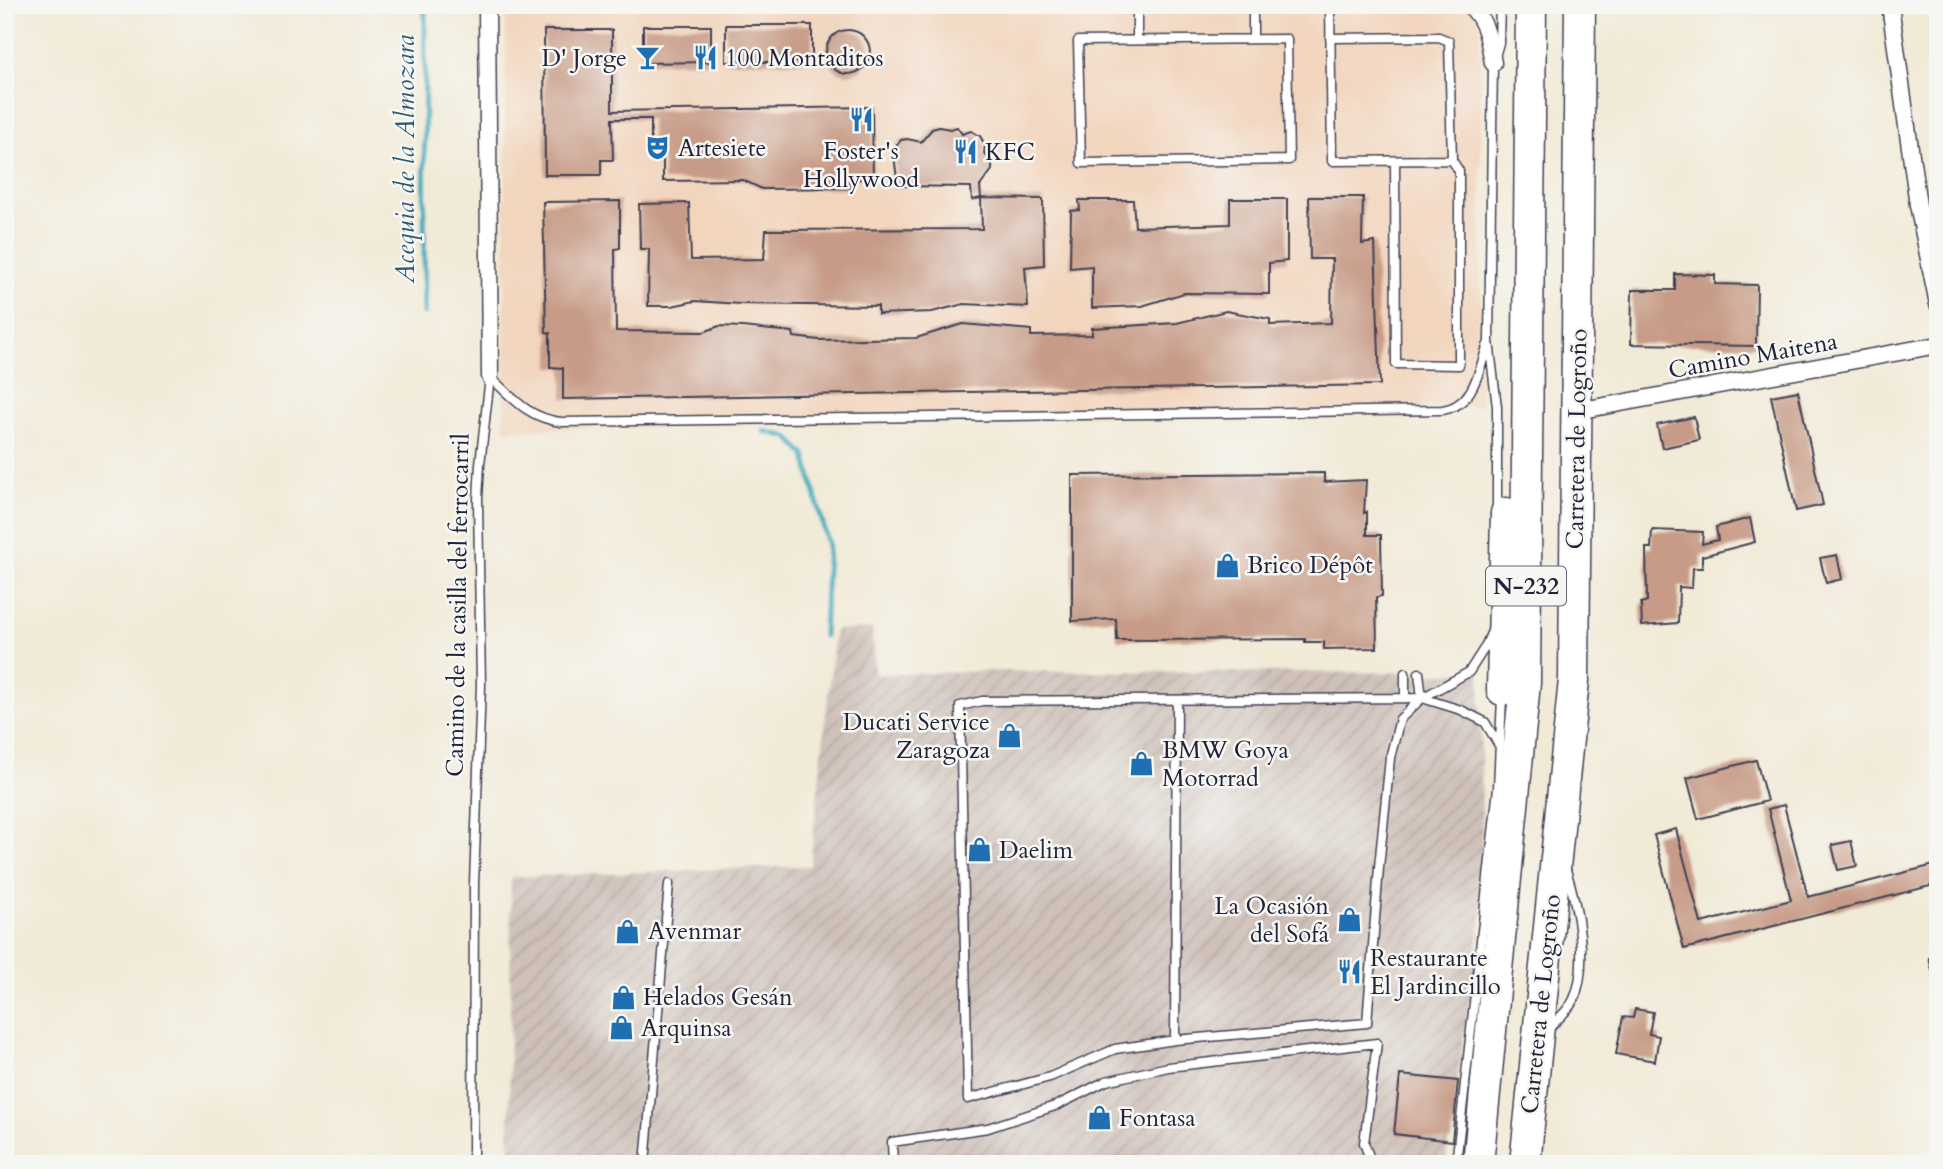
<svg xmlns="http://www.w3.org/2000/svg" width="1943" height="1169" font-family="Cardo,serif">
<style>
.built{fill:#f2d5bd}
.industrial{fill:url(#industrial-furrows)}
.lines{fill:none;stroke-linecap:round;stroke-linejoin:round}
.stream{stroke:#3faabf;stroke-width:5}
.building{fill:#c79b87}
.lane-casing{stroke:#414052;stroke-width:11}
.street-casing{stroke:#414052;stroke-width:19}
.highway-casing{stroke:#414052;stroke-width:33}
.lane{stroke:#fff;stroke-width:8}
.street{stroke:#fff;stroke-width:16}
.highway{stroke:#fff;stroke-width:30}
.labels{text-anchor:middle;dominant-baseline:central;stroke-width:5;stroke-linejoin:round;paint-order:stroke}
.shield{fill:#f6f6f2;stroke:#626272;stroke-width:2}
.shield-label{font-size:23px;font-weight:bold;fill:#22223b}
.poi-label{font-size:24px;fill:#22223b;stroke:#f6f6f2;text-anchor:start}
.street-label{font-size:24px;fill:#22223b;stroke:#f6f6f2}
.water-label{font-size:26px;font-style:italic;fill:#2e5870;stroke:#f6f6f2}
</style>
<defs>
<pattern id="industrial-furrows" width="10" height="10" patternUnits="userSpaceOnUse" patternTransform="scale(1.75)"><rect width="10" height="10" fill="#cfc1ba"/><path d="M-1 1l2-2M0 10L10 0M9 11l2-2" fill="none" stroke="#b1a6a1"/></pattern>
</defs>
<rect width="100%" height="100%" fill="#f6f6f2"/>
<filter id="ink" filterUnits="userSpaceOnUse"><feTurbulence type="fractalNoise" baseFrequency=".0143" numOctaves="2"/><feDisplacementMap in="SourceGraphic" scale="14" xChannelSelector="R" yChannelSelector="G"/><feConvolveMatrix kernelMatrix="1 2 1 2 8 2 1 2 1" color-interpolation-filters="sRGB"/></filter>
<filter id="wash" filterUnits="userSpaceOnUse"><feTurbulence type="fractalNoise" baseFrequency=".00686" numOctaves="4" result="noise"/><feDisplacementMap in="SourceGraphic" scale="28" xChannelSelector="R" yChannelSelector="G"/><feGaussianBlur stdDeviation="1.57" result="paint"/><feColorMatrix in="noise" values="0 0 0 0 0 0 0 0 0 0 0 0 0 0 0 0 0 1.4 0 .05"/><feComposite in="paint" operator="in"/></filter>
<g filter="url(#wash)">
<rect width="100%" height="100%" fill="#f1ead7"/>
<!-- built -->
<path class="built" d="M506 5H1481V406L504 430Z"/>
<!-- industrial -->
<path class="industrial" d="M872 629 875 675 986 671 1480 673 1483 908 1445 1164H509L511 877 810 866 835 630Z"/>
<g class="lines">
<!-- stream -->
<path class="stream" d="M424 313 425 5
M764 431 788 437 805 455 828 544 824 636"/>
</g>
<g id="blocks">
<!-- building -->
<path class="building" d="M726 25H812V62H726Z
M643 26H711V62L643 63Z
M544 30H612V111L872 107 873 179H849L850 188 762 189 743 180 663 181V160H651V119H612L613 160H601V175H545Z
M826 52a22 22 0 1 1 44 0a22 22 0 1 1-44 0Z
M939 127 950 129 957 127 962 134 971 131 980 136 985 145 984 154 992 160V170L980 186 981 198 972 200 971 187 898 186 894 156 897 145 901 140 907 139 921 142 932 129Z
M1309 197H1363L1362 244 1375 242 1380 385 563 399V368L550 367V333L546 332 543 202 620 201V248L615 249 616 331 704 332 719 326 742 327 793 332 794 337 819 340 916 338 963 324 1031 330V336L1092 335V328L1177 323 1226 311 1270 319V325L1331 323 1332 259H1310Z
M981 198 1043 199 1044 265 1025 267 1028 307 964 304 932 312 878 314V306L741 304 695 301 672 306H648L649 249H640L639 204 689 203 691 260 764 259 766 230 982 229Z
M1230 199H1287V261L1269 263V294L1184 293 1142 306 1092 308V266L1070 268 1071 211 1080 210 1079 200H1133L1135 227 1230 224Z
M1675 274 1715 275V284L1757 285 1756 346 1631 344 1632 290H1675Z
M1798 391 1823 505 1796 511 1771 396Z
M1694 417 1699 440 1662 448 1657 425Z
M1324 473V482L1366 480 1364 513 1367 512V535H1381L1382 596 1376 597 1377 648 1324 649V642H1305V639L1117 640 1116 619 1072 621V475Z
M1750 518 1755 542 1702 556V568H1693L1692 588 1679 587 1678 623 1642 626 1641 603 1647 601 1646 548H1651L1652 530 1703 532 1702 544 1718 540 1716 527Z
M1837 555 1842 579 1826 583 1820 558Z
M1756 760 1767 801 1698 819 1687 778Z
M1784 805 1808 897 1938 864V884L1684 949 1654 835 1676 829 1701 923 1791 900 1768 809Z
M1851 841 1857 866 1838 870 1832 845Z
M1938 955V988L1937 989 1929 958Z
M1635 1009 1653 1012 1649 1034 1659 1036 1655 1061 1616 1054 1623 1017 1633 1018Z
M1400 1075 1458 1081 1452 1141 1394 1134Z"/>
</g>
</g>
<g filter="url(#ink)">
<use href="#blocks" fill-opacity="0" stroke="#414052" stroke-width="2"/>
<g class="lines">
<defs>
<path id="lane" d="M1137 5V40
M1253 5V39
M1330 5C1331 57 1331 109 1332 161L1452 160 1449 41 1439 37 1330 38
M1287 39 1289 160 1081 163 1078 41Z
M1395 161 1396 364 1459 365V171L1452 160
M490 377C513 398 528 418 561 422L1442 410C1474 406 1479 370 1488 344
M1497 512V407L1489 341 1493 63 1499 43 1500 5
M1419 673 1422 698
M1405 698V673
M1177 701 1175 1040 1367 1023 1379 867 1390 758 1400 719 1422 698 1469 672 1485 647 1492 631
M1547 1030C1556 1021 1567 1012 1573 1001 1590 967 1577 904 1566 870
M1175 1040 1115 1049 1050 1077 968 1099 960 706 982 701 1422 698 1461 710 1485 722 1500 747
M473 1164 474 884 481 685 478 499 480 464 490 377
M645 1164 669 884
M893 1164 892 1142 988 1128 1058 1105 1106 1081 1168 1067 1377 1043 1364 1143 1372 1164
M1456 1164 1498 788 1502 697"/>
<path id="street" d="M487 5 490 377
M1469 5C1487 20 1489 42 1493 63
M1890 5 1918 205 1938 304
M1577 411 1938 345"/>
<path id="highway" d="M1502 690 1506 513
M1478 1164 1525 683 1531 5
M1525 1164 1574 680 1580 5"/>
</defs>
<!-- lane casing -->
<use href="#lane" class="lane-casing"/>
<!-- street casing -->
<use href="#street" class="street-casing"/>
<!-- highway casing -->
<use href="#highway" class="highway-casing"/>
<!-- lane -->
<use href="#lane" class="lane"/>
<!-- street -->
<use href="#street" class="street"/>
<!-- highway -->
<use href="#highway" class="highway"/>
</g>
</g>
<!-- icons -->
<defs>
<symbol id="bar-bare" viewBox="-9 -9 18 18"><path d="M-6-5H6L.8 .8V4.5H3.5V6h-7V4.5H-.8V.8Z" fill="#1f6fb2" stroke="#f6f6f2" stroke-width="2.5" paint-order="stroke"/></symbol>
<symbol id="restaurant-bare" viewBox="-9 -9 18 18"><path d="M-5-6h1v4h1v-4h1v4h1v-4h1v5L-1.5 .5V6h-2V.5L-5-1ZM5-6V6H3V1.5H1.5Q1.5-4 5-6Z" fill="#1f6fb2" stroke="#f6f6f2" stroke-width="2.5" paint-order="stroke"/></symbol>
<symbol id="theatre-bare" viewBox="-9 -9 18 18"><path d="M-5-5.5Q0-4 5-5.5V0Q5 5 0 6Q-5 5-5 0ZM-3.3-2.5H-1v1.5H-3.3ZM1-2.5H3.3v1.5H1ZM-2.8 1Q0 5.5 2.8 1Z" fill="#1f6fb2" stroke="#f6f6f2" stroke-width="2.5" paint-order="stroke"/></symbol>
<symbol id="shop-bare" viewBox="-9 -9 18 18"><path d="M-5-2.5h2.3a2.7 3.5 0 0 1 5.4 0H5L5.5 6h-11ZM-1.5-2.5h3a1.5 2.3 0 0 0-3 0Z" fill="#1f6fb2" stroke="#f6f6f2" stroke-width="2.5" paint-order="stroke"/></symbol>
</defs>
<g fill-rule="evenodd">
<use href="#bar-bare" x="630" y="40" width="35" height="35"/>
<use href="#restaurant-bare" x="688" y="40" width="35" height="35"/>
<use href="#restaurant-bare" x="844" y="102" width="35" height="35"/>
<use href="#theatre-bare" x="640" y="130" width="35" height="35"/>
<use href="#restaurant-bare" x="948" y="134" width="35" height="35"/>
<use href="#shop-bare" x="1210" y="548" width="35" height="35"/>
<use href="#shop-bare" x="992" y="718" width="35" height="35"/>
<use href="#shop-bare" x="1124" y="746" width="35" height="35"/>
<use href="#shop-bare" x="962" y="832" width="35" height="35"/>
<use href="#shop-bare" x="1332" y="902" width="35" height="35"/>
<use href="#shop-bare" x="610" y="914" width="35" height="35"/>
<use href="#restaurant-bare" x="1332" y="954" width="35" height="35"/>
<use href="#shop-bare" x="606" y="980" width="35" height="35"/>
<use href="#shop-bare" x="604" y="1010" width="35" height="35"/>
<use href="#shop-bare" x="1082" y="1100" width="35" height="35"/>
</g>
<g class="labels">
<!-- shield labels -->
<rect class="shield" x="1486" y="566.5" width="80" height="39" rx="5"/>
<g class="shield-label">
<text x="1526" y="586">N-232</text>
</g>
<!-- poi labels -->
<g class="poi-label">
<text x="627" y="58" text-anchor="end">D' Jorge</text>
<text x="725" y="58">100 Montaditos</text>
<text x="678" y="148">Artesiete</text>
<text x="861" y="151" text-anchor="middle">Foster's<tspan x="861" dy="28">Hollywood</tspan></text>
<text x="985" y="152">KFC</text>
<text x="1247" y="565">Brico Dépôt</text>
<text x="990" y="722" text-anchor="end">Ducati Service<tspan x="990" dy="28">Zaragoza</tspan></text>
<text x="1162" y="750">BMW Goya<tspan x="1162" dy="28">Motorrad</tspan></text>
<text x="999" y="850">Daelim</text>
<text x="1329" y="906" text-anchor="end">La Ocasión<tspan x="1329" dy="28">del Sofá</tspan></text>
<text x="648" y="931">Avenmar</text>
<text x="1370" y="958">Restaurante<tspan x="1370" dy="28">El Jardincillo</tspan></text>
<text x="643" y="997">Helados Gesán</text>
<text x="641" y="1028">Arquinsa</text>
<text x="1119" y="1118">Fontasa</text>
</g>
<!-- street labels -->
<g class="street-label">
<text transform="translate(1753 356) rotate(-10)">Camino Maitena</text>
<text transform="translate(1577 439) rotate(-89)">Carretera de Logroño</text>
<text transform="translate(458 605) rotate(-89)">Camino de la casilla del ferrocarril</text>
<text transform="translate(1541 1004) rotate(-84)">Carretera de Logroño</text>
</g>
<!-- water labels -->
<g class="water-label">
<text transform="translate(405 159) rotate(-90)">Acequia de la Almozara</text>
</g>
</g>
<!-- margin -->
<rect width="1943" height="1169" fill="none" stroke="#f6f6f2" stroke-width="28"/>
</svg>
